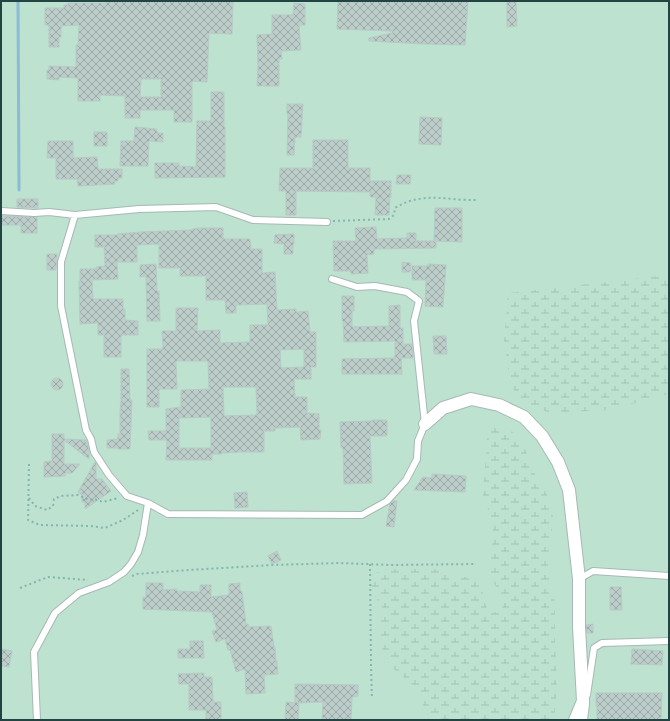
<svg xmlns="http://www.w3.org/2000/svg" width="670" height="721" font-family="Barlow,sans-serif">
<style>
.green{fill:#bde2cf}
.wetland{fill:url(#wetland-marsh)}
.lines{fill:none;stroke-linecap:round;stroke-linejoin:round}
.stream{stroke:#8abbd8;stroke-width:3}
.building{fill:url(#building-cross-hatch);stroke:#b7cac6;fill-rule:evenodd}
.service-casing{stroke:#a7b8b6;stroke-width:8}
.minor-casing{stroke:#a7b8b6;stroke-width:14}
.path{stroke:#83b5b1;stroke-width:2;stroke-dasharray:2 3;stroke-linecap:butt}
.service{stroke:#fff;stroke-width:6}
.minor{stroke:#fff;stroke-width:12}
</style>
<defs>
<pattern id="wetland-marsh" width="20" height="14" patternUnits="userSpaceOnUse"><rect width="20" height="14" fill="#bde2cf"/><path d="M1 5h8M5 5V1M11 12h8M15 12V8" fill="none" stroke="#a2c3b3"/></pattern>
<pattern id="building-cross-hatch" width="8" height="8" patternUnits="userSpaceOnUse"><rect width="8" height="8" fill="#bdceca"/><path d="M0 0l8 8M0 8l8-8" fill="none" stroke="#99a9a6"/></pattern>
</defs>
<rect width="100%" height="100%" fill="#e5efed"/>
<!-- green -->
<path class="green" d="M1 1H669V720H1Z"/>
<!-- wetland -->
<path class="wetland" d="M669 275V394L609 410 550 413 527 404 511 387 504 340 508 293Z
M500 425 516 434 526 451 528 461 537 478 544 488 548 498 552 506 553 516 552 534 548 555V565L550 583 555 602V641L557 689 554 720H429C427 716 424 711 423 706 421 700 420 694 416 689 410 681 402 676 395 670 376 652 379 630 382 607L372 591 371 581 375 573 394 569H437L457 577H467L474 573 480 575 484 601 488 610 498 613 504 605 503 596 492 581 490 571V552L493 542V523L483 496 487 438 490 429Z"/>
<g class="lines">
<!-- stream -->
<path class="stream" d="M18 1 19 190"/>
</g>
<!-- building -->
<path class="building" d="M106 1H233L232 34 209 33 207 82 192 81V122H174V110H140V118H125V96L100 95V101H78V78L59 77V80L47 79V70H49V66L76 67V45H78L79 25 61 26V37H59V47H49V25H45V8H64V5H68V3H106ZM141 79H161V97H140Z
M357 1H468L465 45 424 44 369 41V38L392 33V31L337 29 338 2H357Z
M507 1H516L517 26 507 27Z
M294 3 305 4V25H299L301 50 281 51 282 59H279V86H257L258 66 257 35 272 34V15H293Z
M211 92H224V127H225V177L155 178V163H179V166L196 167 197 121H211Z
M287 104H303L301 137H295L294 155H287L288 114H287Z
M420 117 442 118 441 145 419 144Z
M135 127 157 129V133H163V142L149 141 148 166H120L121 141H134Z
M94 132H107V146H94Z
M313 140H348V168H370V181H391V197H390L389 215H375L376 197H370V192L296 191V215H286V191H279L280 168H313Z
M48 141H73V158L97 157 98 169H122V178H118V181H114L115 184 78 186 77 179H56V158H47Z
M397 175H411L410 184H396Z
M17 199H38V208L17 207Z
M435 208H462V242L436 241V248L374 249V254L367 255 368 273 351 274V271H334L333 241H356L355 228 376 227 377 239 407 238V233H416V241H434Z
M1 216 37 217V233H21V225H1Z
M198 228H223V239H250L251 249H262V273L275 272 277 310 296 309V312L308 311 310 332H316V367H311V379H294L295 397H307V413L319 414V430H321L320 439 301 440 300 427 275 428V431H264V452H240L222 453V454H212V460H166L167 440H149L148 431H166V409L181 407V390L209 389 208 361H176L177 389H159V407H147V349H163L162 331H176V308H198L197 331 220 330V343L250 342V325H268L267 304 236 305V313H226L225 300H206V276H180V268H159V244L137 245V262H117L118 279 92 280 93 299H123V309H125V320L138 321V335H121V357H104V335H98V323L80 324 79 281H80V269H96V267L105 266 104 247H95V235H118L117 234 140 232 192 230V229ZM304 349V367L281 368 280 350ZM223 387H256L257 415 224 416ZM211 417V448H179V418Z
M294 234V243L293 244V254H284V244L274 243 275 235Z
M47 254H57L56 270H47Z
M402 262 411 263 410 272H402Z
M156 264 157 291H159L160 321H147L146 276 140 277V265Z
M428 264 446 265 443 307 425 306 426 280H412V266H427Z
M342 296H354V311H352V327L389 326V306L400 305V328H403V344H412L413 358H401L402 374H342V359L395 358V341L344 342 343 321H342Z
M433 336H446L447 354H434Z
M121 369H129L130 400H132L130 449H118V448H107V440L118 439V434H120V411L121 400Z
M51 384a6 6 0 1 1 12 0a6 6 0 1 1-12 0Z
M372 420H387V436H370L372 483 344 484 343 448H341L340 422 372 421Z
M52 434H64V439L86 440 89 450V459L64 440V464H80L72 473H65V476L44 477V462L52 461Z
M95 462 96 463V479H102L111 491 85 509V502H82V495L78 492Z
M432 474 466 476 465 492 414 490 423 477 432 478Z
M247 492 248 507 235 508 234 493Z
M393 501H397L394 527 386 526 390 504Z
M277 551 281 560 272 564 268 556Z
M146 583H163V590L177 589V591L200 592V585H211V597L229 595V584L240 583V591H242L246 624H248L249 627 271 626 274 647H275L276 662 277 661 278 674 264 675 265 693 246 694 245 669 236 672 230 650H228L225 639 216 642 212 631 217 630 212 612 143 609V597H146Z
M610 587H621L622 610H610Z
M593 624V633H587L586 625Z
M190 641H203L204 658H178V649H190Z
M1 649 12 651 9 667 1 666Z
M632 649 663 651 662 665 631 664Z
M204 673V677H212L213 702H221V720H206V710H189V684H179L178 674Z
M295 684 358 685V696L352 697 351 720H322L323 702 297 703H299L298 720H285L286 702 295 703Z
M596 693H662L661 720H597V706H596Z"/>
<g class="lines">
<defs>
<path id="service" d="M1 211 34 213 49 212 75 215 139 209 216 207 253 220 327 222
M75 215 61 262V306L86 430 91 439 94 452 109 475 127 496 148 503 168 514 362 515 387 501 406 480 417 459 418 441 425 424 414 321 419 301 407 292 375 286 357 287 332 279
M579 579 593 571 669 576
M587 695 594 648 602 643 669 641
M37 720 34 652 55 613 79 593 109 582 124 572 131 564 138 552 143 535 148 503
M584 720 586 704"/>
<path id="minor" d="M425 424 443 408 471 399 499 405 524 417 542 436 558 462 569 490 579 579V627L583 701 575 720"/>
</defs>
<!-- service casing -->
<use href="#service" class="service-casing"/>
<!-- minor casing -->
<use href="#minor" class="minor-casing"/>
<!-- path -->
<path class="path" d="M333 221 389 219 394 215 395 208C414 196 433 197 454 199 461 200 469 200 476 200
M29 464 28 520 40 525 91 526 105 528 123 520 138 510
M29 498 35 506 47 510 53 506 54 499 61 496 78 495 89 500 94 499 103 502 118 498
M370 564 371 665 372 699
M132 576 137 574 189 570 272 565 340 563 391 565 474 564
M20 588 48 577 88 580"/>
<!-- service -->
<use href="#service" class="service"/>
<!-- minor -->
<use href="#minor" class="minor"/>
</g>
<!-- border -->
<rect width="670" height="721" fill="none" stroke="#224442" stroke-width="4"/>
</svg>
